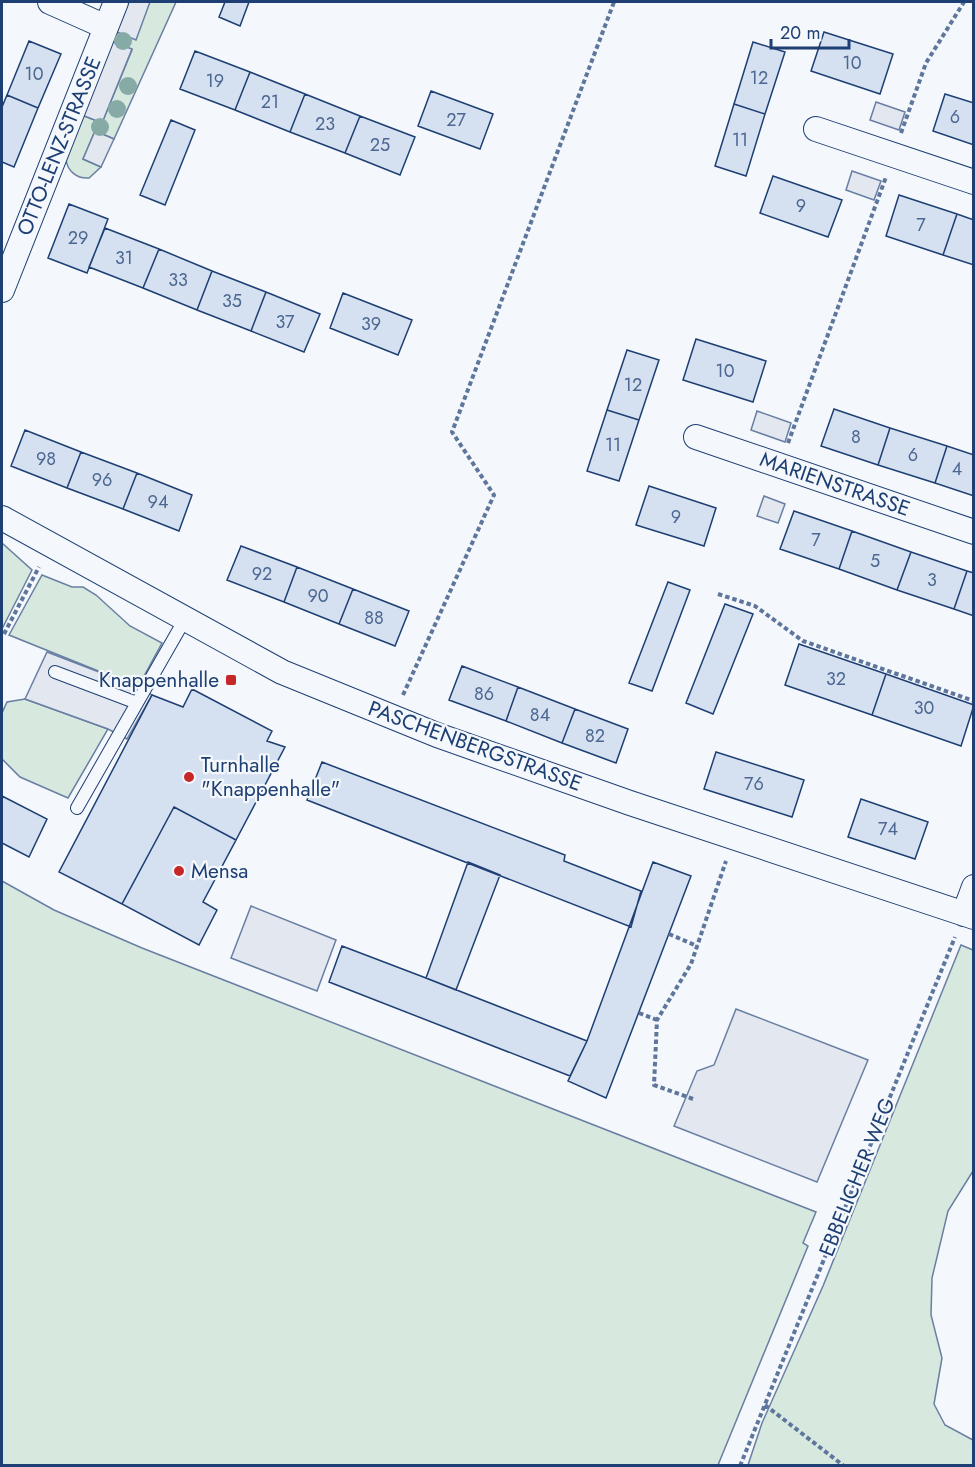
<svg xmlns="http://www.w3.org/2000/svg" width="975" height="1467" font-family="Jost,sans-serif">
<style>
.green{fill:#d7e8df;stroke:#687fa3;stroke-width:1.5}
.parking{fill:#e3e8f0;stroke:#687fa3;stroke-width:1.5}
.building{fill:#d5e0f0;stroke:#1d3f73;stroke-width:1.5}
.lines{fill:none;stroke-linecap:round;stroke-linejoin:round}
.service-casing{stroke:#1d3f73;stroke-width:14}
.minor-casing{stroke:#1d3f73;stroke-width:26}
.path{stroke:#5e769c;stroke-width:4;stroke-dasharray:4.5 3;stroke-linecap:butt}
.service{stroke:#f4f7fb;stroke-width:12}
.minor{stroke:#f4f7fb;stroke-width:24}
.tree{fill:#86aba6}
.poi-dot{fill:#c62828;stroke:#f4f7fb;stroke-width:2}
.labels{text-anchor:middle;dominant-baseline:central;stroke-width:4.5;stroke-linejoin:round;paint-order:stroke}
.number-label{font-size:18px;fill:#4b6792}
.street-label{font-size:21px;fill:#1d3f73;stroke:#f4f7fb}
.poi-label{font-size:21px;fill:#1d3f73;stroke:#f4f7fb;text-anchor:start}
</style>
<rect width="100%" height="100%" fill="#f4f7fb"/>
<!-- green -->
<path class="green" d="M148 2H176L114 139 95 131 83 159 101 167 89 178C77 179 67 171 66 159L82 115 102 123 132 50 113 42 117 32Z
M2 543 32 570 2 629Z
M42 575 72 587H83L96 595 130 626 162 643 138 687 9 635Z
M25 699 108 729 68 798 20 777 2 759V713L7 702Z
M2 881 54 910 142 948 816 1212 803 1243 808 1246 718 1465H2Z
M961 945 973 950V1171L948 1211 932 1278 931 1315 942 1358 934 1404 945 1425 973 1440V1465H748L762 1423 823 1286Z"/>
<!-- parking -->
<path class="parking" d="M129 2H150L136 40 117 32Z
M113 42 132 49 102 123 82 115Z
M876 102 905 112 899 130 870 120Z
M95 131 114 139 101 167 83 159Z
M852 171 881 181 874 200 846 190Z
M757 411 791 423 785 442 751 430Z
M764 496 785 504 778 523 757 516Z
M47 652 138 687 152 695 127 739 108 729 25 699Z
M251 906 336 940 317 991 231 958Z
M736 1009 868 1060 817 1182 674 1126 697 1071 714 1065Z"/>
<!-- building -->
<path class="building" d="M225 2H249L240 26 219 17Z
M824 32 893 54 880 94 811 71Z
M29 41 61 54 38 108 7 95Z
M753 42 785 52 765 114 734 104Z
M195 51 250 72 235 110 180 89Z
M250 72 305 94 290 132 235 110Z
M431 91 493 114 480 149 418 126Z
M305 94 360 116 345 153 290 132Z
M945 94 974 103V145L933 131Z
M7 95 38 108 14 167 2 162V107Z
M734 104 765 114 746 176 715 166Z
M360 116 415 137 400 175 345 153Z
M171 120 195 130 165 205 140 195Z
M773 176 842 200 828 237 760 213Z
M899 195 957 214 943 255 886 236Z
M69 204 108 219 87 273 48 258Z
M957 214 974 220V265L943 255Z
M105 228 159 249 143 288 89 267Z
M159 249 212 271 197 310 143 288Z
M212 271 266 292 251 331 197 310Z
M266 292 320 314 304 352 251 331Z
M343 293 412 320 398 355 330 328Z
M696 339 766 361 753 402 683 380Z
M627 350 659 360 639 420 607 410Z
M834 409 890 428 878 465 821 446Z
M607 410 639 420 619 481 587 471Z
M890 428 947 446 935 483 878 465Z
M25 430 81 452 67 488 11 466Z
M947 446 974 455V496L935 483Z
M81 452 137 473 123 509 67 488Z
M137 473 192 495 179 531 123 509Z
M649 486 716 508 704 546 636 525Z
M794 511 852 531 839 569 780 549Z
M852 531 911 552 897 590 839 569Z
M241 546 297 567 284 602 227 580Z
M911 552 967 571 954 609 897 590Z
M297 567 353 589 339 624 284 602Z
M967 571 974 573V616L954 609Z
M668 582 690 590 652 691 629 683Z
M353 589 409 611 395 646 339 624Z
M725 604 753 614 713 714 686 703Z
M799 644 886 674 872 715 785 685Z
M462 666 518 687 506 721 449 700Z
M886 674 974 705 961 746 872 715Z
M518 687 575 709 562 743 506 721Z
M192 689 272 731 267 741 285 747 236 840 174 807 122 904 59 872 152 695 183 707Z
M575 709 628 729 616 763 562 743Z
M716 752 804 780 792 817 704 789Z
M322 762 565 855 564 861 641 891 631 927 307 800Z
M2 796 47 819 29 857 2 843Z
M861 799 928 822 915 859 848 837Z
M174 807 236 840 203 902 217 910 199 945 122 904Z
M468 862 500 875 456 990 426 978Z
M653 862 691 876 606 1098 568 1081 587 1041Z
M342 946 426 978 587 1041 570 1076 329 982Z"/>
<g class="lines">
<defs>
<path id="service" d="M55 672 137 703
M77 808 185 619"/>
<path id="minor" d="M50 2 106 27
M816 129 974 182
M2 290 116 2
M696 437 974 532
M2 518 282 672 437 735 630 803 974 917
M964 914 974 887"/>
</defs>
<!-- service casing -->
<use href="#service" class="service-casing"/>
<!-- minor casing -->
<use href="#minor" class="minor-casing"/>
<!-- path -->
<path class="path" d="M901 133 926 63 964 2
M788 443 886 177
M718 594 755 606 803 641 974 701
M4 634 39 567
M403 695 494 495 452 432 614 2
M669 934 697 946
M639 1013 657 1020
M693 1099 654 1085 657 1020 691 964 726 861
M765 1405 844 1466
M740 1466 955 937"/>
<!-- service -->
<use href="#service" class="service"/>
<!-- minor -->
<use href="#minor" class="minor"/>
</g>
<!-- trees -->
<g class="tree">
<circle cx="123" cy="41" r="9"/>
<circle cx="128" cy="86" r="9"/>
<circle cx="117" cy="109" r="9"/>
<circle cx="100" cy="127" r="9"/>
</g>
<!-- markers -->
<g class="poi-dot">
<rect x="225" y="674" width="12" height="12" rx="3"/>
<circle cx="189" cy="777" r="6"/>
<circle cx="179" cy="871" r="6"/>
</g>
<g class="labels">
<!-- number labels -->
<g class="number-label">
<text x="852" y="63">10</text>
<text x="34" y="74">10</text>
<text x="759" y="78">12</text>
<text x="215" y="81">19</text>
<text x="270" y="102">21</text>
<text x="955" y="117">6</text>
<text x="456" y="120">27</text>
<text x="325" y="124">23</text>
<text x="740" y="140">11</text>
<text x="380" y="145">25</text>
<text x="801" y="206">9</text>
<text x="921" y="225">7</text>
<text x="78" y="238">29</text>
<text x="124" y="258">31</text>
<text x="178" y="280">33</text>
<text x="232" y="301">35</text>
<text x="285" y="322">37</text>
<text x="371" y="324">39</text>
<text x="725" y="371">10</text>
<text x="633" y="385">12</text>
<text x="856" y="437">8</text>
<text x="613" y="445">11</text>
<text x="913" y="455">6</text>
<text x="46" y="459">98</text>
<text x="957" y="469">4</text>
<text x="102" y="480">96</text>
<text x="158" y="502">94</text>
<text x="676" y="517">9</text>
<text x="816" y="540">7</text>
<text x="875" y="561">5</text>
<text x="262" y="574">92</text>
<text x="932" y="580">3</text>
<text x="318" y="596">90</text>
<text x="374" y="618">88</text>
<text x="836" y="679">32</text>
<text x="484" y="694">86</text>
<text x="924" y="708">30</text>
<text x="540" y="715">84</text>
<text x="595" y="736">82</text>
<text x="754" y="784">76</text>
<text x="888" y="829">74</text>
</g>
<!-- street labels -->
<g class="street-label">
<text transform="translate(59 146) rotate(-68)">OTTO-LENZ-STRASSE</text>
<text transform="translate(835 484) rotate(19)">MARIENSTRASSE</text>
<text transform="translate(475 746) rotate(20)">PASCHENBERGSTRASSE</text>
<text transform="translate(857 1177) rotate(-68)">EBBELICHER WEG</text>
</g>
<!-- poi labels -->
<g class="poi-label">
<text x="219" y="680" text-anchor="end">Knappenhalle</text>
<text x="201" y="765">Turnhalle<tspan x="201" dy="24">"Knappenhalle"</tspan></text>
<text x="191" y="871">Mensa</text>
</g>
</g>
<!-- border -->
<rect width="975" height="1467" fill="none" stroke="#1d3f73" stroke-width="6"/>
<!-- scale -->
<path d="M771 39v9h78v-9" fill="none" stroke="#1d3f73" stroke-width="3"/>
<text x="780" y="39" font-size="18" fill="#1d3f73" stroke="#f4f7fb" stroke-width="4.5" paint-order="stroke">20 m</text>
</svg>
